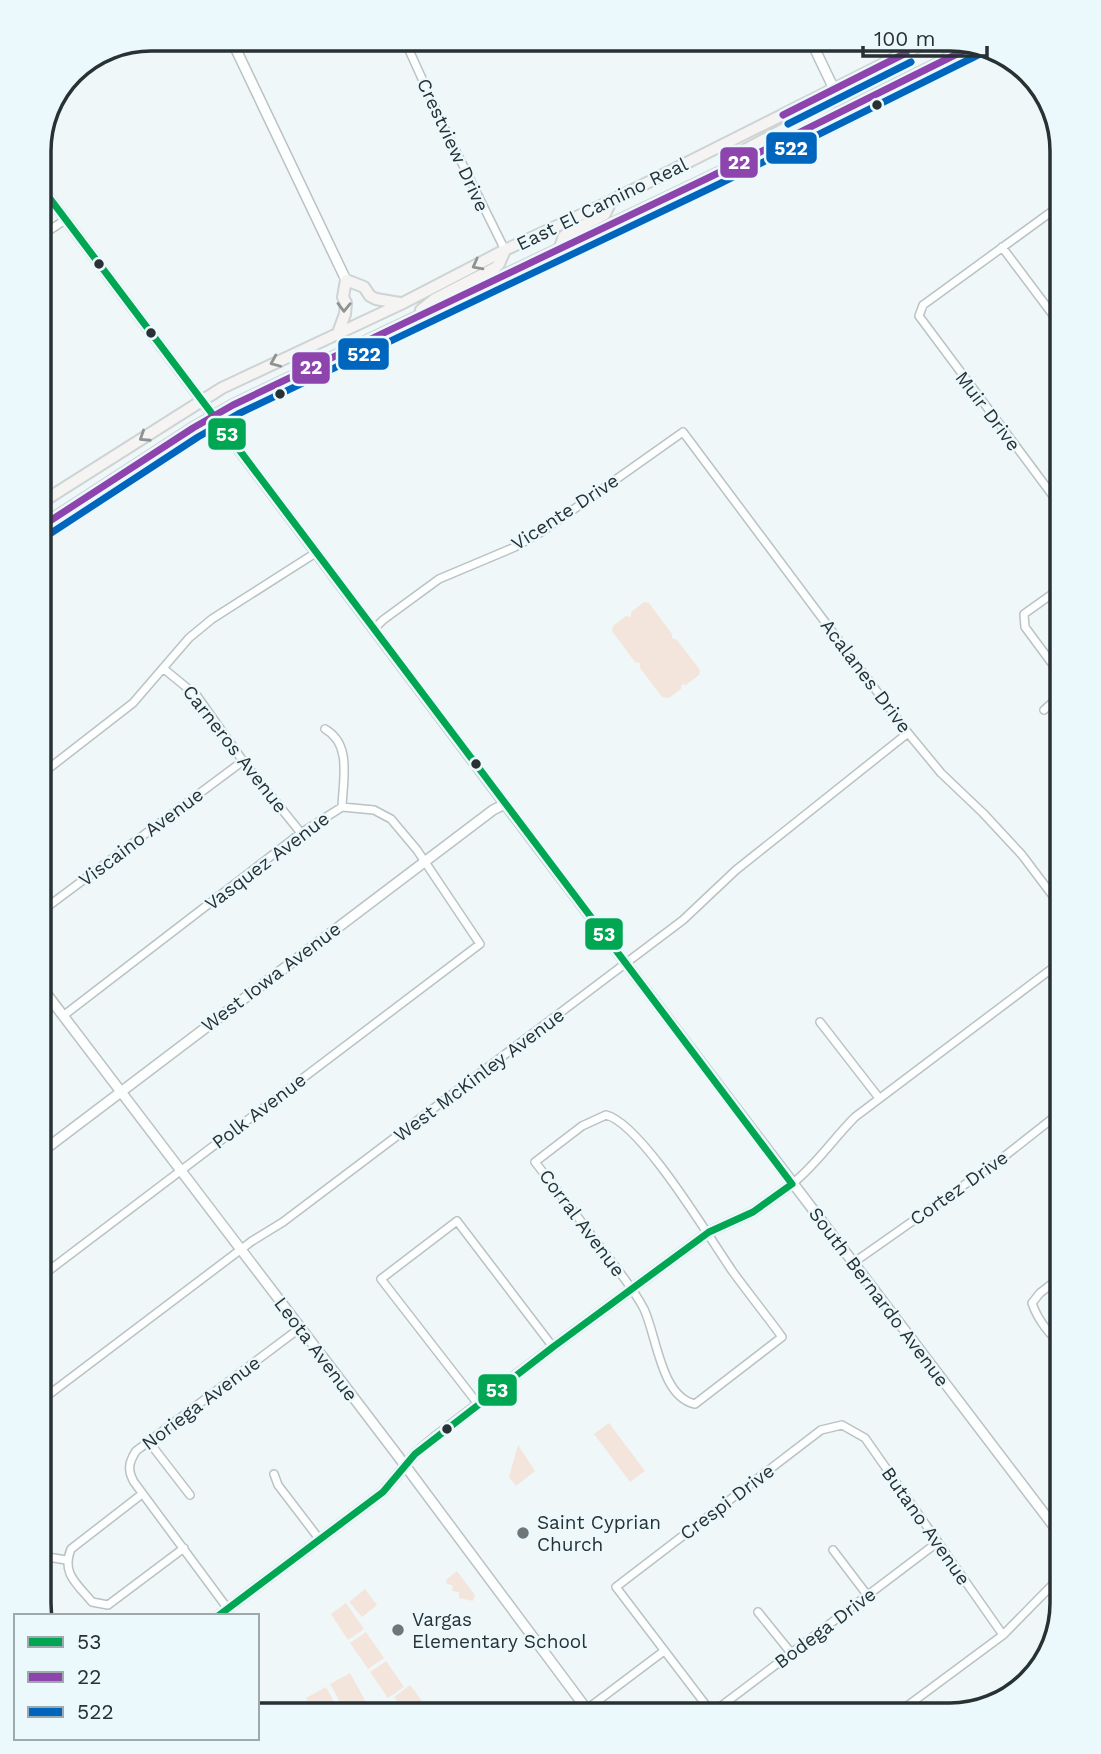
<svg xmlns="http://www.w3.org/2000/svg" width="1101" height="1754" font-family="'Work Sans',sans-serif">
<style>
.green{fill:#f3e5db}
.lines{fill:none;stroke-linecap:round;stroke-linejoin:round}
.minor-casing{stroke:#bac2c4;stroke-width:10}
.tertiary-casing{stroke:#bac2c4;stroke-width:12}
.primary-casing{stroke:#ced3d4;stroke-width:14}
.minor{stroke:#fdfefe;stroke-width:7}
.tertiary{stroke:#fdfefe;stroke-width:9}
.primary{stroke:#f6f4f2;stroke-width:10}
.bus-1-casing{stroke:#ebf9fd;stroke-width:12}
.bus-2-casing{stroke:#ebf9fd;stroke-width:12}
.bus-3-casing{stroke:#ebf9fd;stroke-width:12}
.bus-1{stroke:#00a651;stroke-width:7}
.bus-2{stroke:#8e44ad;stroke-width:7}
.bus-3{stroke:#0065bd;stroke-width:7}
.oneway{stroke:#8f9293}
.bus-dot{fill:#283134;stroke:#ebf9fd;stroke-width:2.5}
.poi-dot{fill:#6e7679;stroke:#ebf9fd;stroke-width:2.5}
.labels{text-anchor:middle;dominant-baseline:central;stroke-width:5;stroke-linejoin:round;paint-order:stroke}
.street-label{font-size:19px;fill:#283134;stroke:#ebf9fd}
.poi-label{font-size:19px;fill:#283134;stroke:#ebf9fd;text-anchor:start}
.rim{fill:none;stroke:#283134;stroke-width:3.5}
.line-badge{stroke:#ebf9fd;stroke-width:2.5}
.badge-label{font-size:19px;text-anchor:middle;font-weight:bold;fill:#fff}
</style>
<rect width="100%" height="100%" fill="#eff7f9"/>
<!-- green -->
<path class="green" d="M644 602 649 603 672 634V638L677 640 700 670 699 675 686 685 682 684 681 689 669 698 662 697 640 668V663L635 662 612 631 613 626 626 616 631 617V612Z
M609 1423 645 1471 630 1482 594 1434Z
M518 1445 535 1471 516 1486 509 1477Z
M457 1571 475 1595 473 1601 459 1598V1592L452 1591 453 1586 446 1583 447 1579Z
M365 1589 377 1605 362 1617 349 1602Z
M346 1603 364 1629 348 1640 331 1614Z
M366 1632 384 1658 368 1669 350 1643Z
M386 1661 404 1687 388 1698 370 1672Z
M350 1673 366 1702 346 1713 330 1684Z
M410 1685 422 1701 406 1713 394 1697Z
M326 1687 341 1715H315L306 1698Z"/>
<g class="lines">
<defs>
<path id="minor" d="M404 39 444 127 505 250
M39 237 65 220
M1002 247 1062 327
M1062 508 919 316 923 305 930 300 1062 204
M374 629 383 620 439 579 515 547 543 531 683 432 908 733 941 773 983 813 1022 855 1062 908
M164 669 197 696 243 761 301 833
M1062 677 1025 627 1024 614 1062 587
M1044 710 1062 694
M325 729C352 744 343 779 342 807
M39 776 133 703 189 638 212 619 317 552
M39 913 243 761
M820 1022 879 1098
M606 1115C641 1123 710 1239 733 1272 749 1294 766 1315 782 1337L695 1404C661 1397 657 1337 644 1309 633 1288 618 1270 604 1252 582 1222 559 1192 535 1162L582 1126Z
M792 1184C817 1164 833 1139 855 1117L1062 961
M853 1263 1001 1159 1062 1111
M39 1278 480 944 417 850 391 819 374 810 342 807 301 833 63 1016
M1062 1346C1049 1333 1038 1321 1032 1303L1040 1293 1062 1276
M39 1402 252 1241 283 1222 683 920 736 870 908 733
M478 1404 381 1279 457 1221 553 1347
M149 1442 190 1495
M274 1474 278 1485 320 1540
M142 1494 71 1549C61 1573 77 1584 92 1602L108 1605 184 1548
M938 1542 712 1713 616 1587 821 1430 842 1425 865 1438 1003 1635
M833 1550 868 1596
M39 1561 48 1557 66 1560
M228 1609 134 1482C127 1470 129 1462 136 1451L300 1328
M758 1612 792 1654
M579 1715 664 1651
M895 1715 1003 1635 1062 1575"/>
<path id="tertiary" d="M231 39 346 280
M810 39 834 89
M1027 74 1052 107
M39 184 535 844 1062 1537
M39 984 398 1456 591 1715
M39 1154 493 810 505 804
M218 1616 383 1492 415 1454 434 1438 553 1347 709 1232 753 1212 792 1184"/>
<path id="primary" d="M728 165 743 151 829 105 834 99V89
M559 250 564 236 605 214 611 201
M421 310 435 299 495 268 499 264 505 250
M338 333 345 314 346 303 343 297 346 280 364 287 370 296 376 299 400 303
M39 504 222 388 401 304 505 250 611 201 933 39
M39 528 193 428 233 405 710 177 975 45"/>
</defs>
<!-- minor casing -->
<use href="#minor" class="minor-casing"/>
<!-- tertiary casing -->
<use href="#tertiary" class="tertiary-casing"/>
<!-- primary casing -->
<use href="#primary" class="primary-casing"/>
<!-- minor -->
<use href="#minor" class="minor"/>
<!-- tertiary -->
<use href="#tertiary" class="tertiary"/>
<!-- primary -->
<use href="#primary" class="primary"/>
<defs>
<path id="bus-1" d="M39 184 792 1184
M218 1616 383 1492 415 1454 553 1347 709 1232 753 1212 792 1184"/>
<path id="bus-2" d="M783 115 906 53
M39 528 193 428 233 405 710 177 975 45"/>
<path id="bus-3" d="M788 124 911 62
M45 537 198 437 238 414 715 186 980 54"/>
</defs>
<!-- bus-1 casing -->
<use href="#bus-1" class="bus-1-casing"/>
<!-- bus-2 casing -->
<use href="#bus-2" class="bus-2-casing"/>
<!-- bus-3 casing -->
<use href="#bus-3" class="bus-3-casing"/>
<!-- bus-1 -->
<use href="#bus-1" class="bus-1"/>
<!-- bus-2 -->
<use href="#bus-2" class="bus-2"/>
<!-- bus-3 -->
<use href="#bus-3" class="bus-3"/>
</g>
<!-- one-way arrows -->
<defs><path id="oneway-chevron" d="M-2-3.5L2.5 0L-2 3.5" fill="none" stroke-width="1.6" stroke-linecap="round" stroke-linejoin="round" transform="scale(1.75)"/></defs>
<g class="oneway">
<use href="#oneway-chevron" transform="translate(477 265) rotate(152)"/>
<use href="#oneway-chevron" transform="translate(344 307) rotate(91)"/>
<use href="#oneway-chevron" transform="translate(275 362) rotate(157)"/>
<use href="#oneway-chevron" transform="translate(144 437) rotate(147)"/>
</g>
<!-- markers -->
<g class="bus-dot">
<circle cx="877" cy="105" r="6"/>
<circle cx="99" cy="264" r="6"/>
<circle cx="151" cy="333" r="6"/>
<circle cx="280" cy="394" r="6"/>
<circle cx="476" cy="764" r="6"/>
<circle cx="447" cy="1429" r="6"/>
</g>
<g class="poi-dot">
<circle cx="523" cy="1533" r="7"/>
<circle cx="398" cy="1630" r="7"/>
</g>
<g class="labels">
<!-- street labels -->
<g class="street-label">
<text transform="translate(453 145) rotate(65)">Crestview Drive</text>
<text transform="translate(602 204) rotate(-26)">East El Camino Real</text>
<text transform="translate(988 411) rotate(53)">Muir Drive</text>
<text transform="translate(565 512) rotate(-33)">Vicente Drive</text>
<text transform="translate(866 676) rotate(53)">Acalanes Drive</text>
<text transform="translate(235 749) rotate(52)">Carneros Avenue</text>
<text transform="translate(141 837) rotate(-37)">Viscaino Avenue</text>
<text transform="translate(267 861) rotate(-37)">Vasquez Avenue</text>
<text transform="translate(271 977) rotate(-37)">West Iowa Avenue</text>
<text transform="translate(479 1075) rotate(-37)">West McKinley Avenue</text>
<text transform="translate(259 1111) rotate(-37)">Polk Avenue</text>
<text transform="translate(959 1188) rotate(-35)">Cortez Drive</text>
<text transform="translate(582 1223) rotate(53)">Corral Avenue</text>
<text transform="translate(879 1297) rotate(53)">South Bernardo Avenue</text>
<text transform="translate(316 1349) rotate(53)">Leota Avenue</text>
<text transform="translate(201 1403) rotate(-37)">Noriega Avenue</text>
<text transform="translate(727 1502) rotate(-37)">Crespi Drive</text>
<text transform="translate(926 1526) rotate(55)">Butano Avenue</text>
<text transform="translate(825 1628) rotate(-37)">Bodega Drive</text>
</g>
<!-- poi labels -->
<g class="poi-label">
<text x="537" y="1522">Saint Cyprian<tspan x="537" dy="22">Church</tspan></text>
<text x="412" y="1619">Vargas<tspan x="412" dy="22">Elementary School</tspan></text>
</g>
</g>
<!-- crop -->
<path d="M0 0H1101V1754H0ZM151 51H950A100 100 0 0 1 1050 151V1603A100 100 0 0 1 950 1703H151A100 100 0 0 1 51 1603V151A100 100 0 0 1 151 51Z" fill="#ebf9fd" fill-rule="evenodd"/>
<path class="rim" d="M151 51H950A100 100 0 0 1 1050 151V1603A100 100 0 0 1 950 1703H151A100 100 0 0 1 51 1603V151A100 100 0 0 1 151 51Z"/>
<g class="line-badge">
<rect x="765" y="131" width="53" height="34" rx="7" fill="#0065bd"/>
<rect x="719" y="146" width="40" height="33" rx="7" fill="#8e44ad"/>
<rect x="337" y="337" width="53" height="34" rx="7" fill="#0065bd"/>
<rect x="291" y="351" width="40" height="34" rx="7" fill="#8e44ad"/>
<rect x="207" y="417" width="40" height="34" rx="7" fill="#00a651"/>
<rect x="584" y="917" width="40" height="34" rx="7" fill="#00a651"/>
<rect x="477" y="1373" width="41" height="34" rx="7" fill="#00a651"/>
</g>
<g class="badge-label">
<text x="791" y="155">522</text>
<text x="739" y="169">22</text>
<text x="364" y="361">522</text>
<text x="311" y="374">22</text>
<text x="227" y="441">53</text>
<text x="604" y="941">53</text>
<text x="497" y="1397">53</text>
</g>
<!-- legend -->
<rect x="14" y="1614" width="245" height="126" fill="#ebf9fd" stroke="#9da9ad" stroke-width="2"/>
<rect x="28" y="1637" width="35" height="10" fill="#00a651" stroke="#9da9ad" stroke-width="2"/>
<text x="77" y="1649" font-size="21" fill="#283134">53</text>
<rect x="28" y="1672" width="35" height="10" fill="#8e44ad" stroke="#9da9ad" stroke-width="2"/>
<text x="77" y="1684" font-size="21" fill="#283134">22</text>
<rect x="28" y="1707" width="35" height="10" fill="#0065bd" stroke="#9da9ad" stroke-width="2"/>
<text x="77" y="1719" font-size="21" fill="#283134">522</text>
<!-- scale -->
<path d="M863 46v10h124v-10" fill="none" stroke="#283134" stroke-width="3.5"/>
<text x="874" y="46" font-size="21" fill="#283134" stroke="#ebf9fd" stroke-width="5" paint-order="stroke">100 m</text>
</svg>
